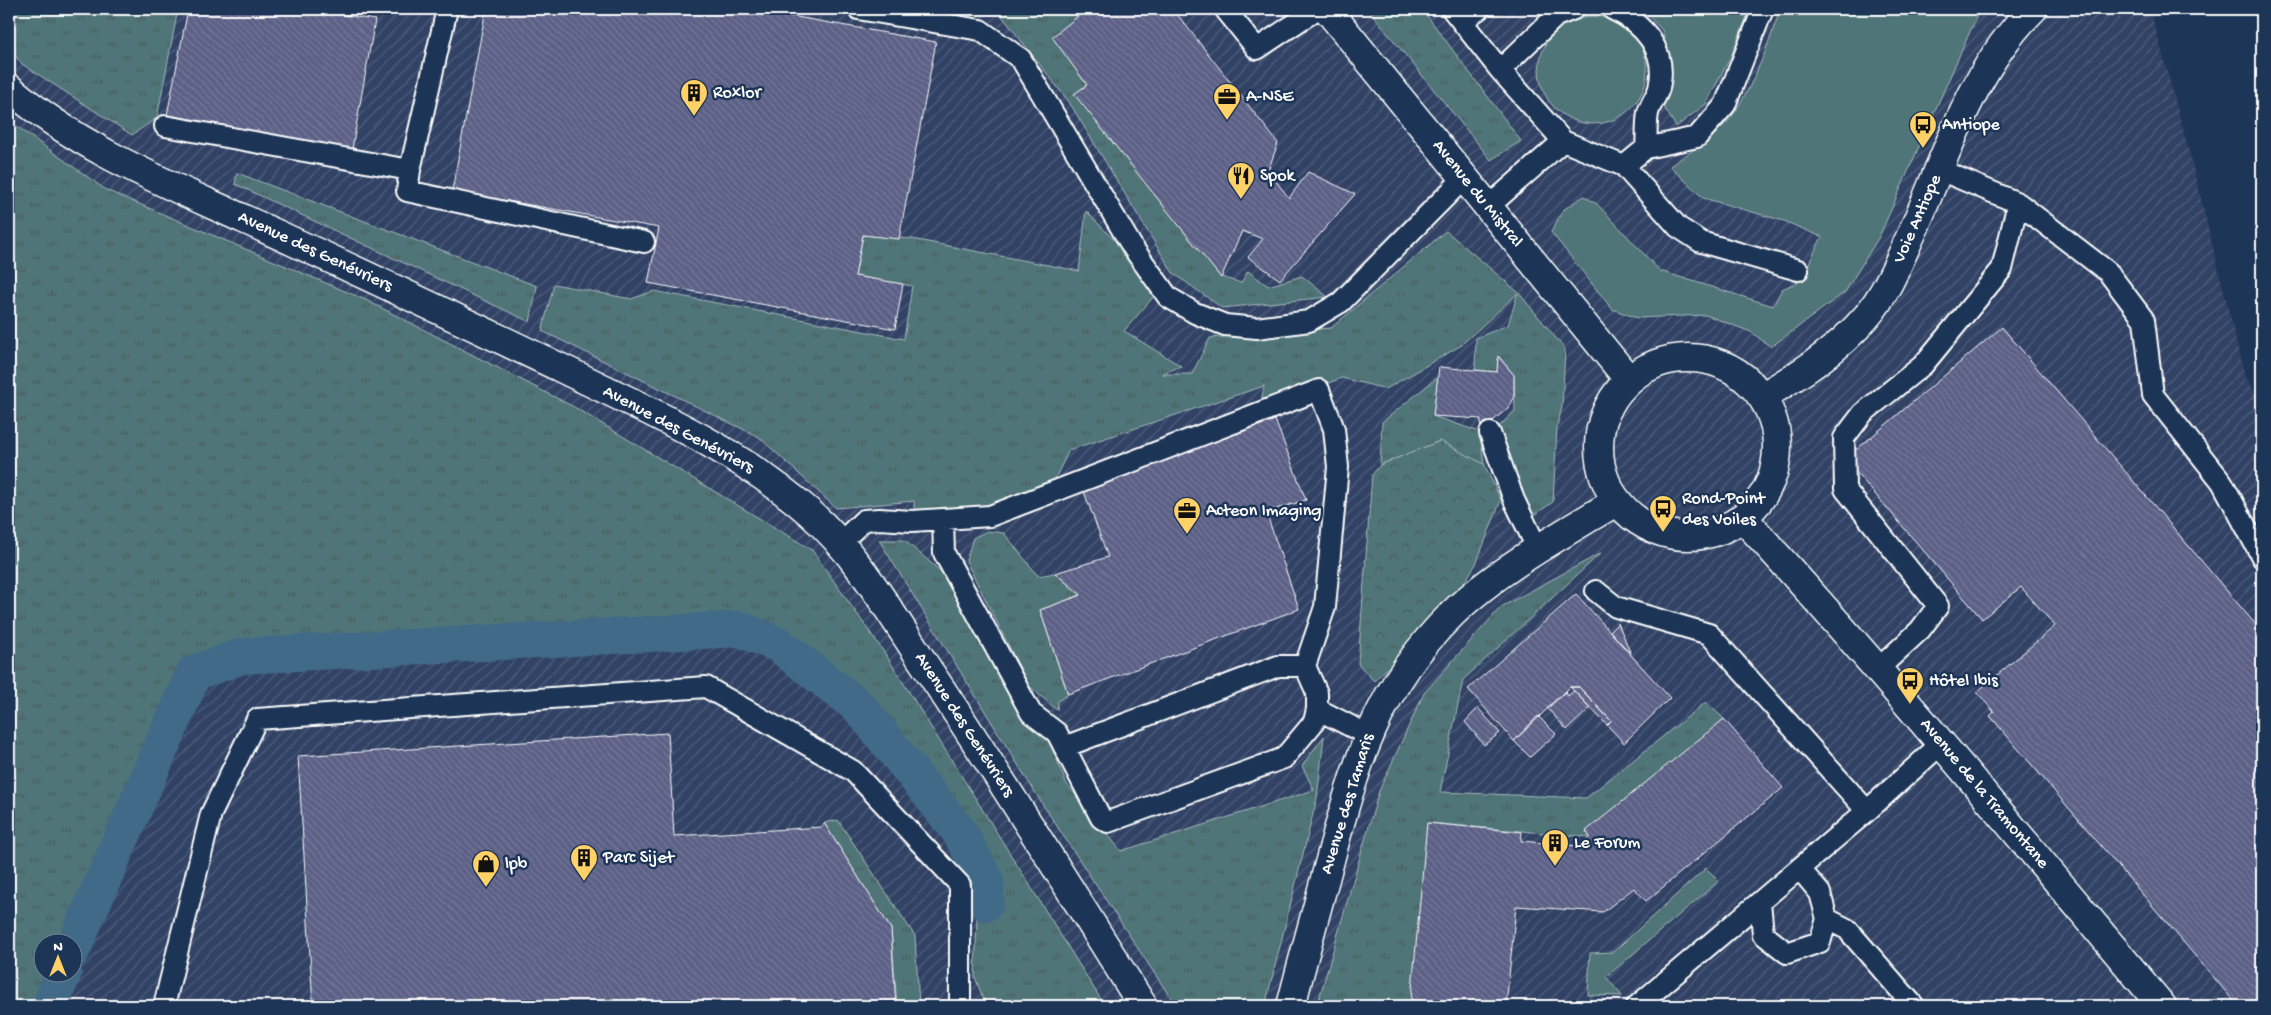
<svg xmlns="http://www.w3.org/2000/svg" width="2271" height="1015" font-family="'Gochi Hand',sans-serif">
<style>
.industrial{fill:url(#industrial-furrows);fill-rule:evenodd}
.grass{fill:url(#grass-tufts);stroke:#a7babc}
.forest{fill:url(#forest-crowns);stroke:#a7babc}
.green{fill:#4f7578;stroke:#a7babc}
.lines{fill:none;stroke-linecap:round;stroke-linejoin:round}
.canal{stroke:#406b87;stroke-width:36}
.building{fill:url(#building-back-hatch);stroke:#fff}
.service-casing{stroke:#fff;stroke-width:24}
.minor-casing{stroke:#fff;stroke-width:31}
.service{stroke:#1d3557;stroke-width:20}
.minor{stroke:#1d3557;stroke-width:28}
.labels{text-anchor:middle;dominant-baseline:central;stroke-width:5;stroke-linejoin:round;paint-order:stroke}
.poi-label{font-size:18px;fill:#fff;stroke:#1d3557;text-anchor:start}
.street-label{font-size:18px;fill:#fff;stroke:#1d3557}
</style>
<defs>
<pattern id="industrial-furrows" width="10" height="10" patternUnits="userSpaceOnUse" patternTransform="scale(1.25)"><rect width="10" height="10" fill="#304265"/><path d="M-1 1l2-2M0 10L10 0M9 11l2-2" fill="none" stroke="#4f5e7c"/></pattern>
<pattern id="grass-tufts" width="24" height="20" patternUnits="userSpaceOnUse" patternTransform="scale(1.25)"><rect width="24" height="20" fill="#4f7578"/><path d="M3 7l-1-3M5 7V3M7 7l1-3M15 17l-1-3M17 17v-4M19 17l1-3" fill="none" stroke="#4d5c5e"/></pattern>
<pattern id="forest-crowns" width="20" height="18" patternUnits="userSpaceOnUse" patternTransform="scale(1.25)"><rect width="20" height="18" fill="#4f7578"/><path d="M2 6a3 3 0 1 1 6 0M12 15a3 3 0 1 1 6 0" fill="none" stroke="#4d5c5e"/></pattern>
<pattern id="building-back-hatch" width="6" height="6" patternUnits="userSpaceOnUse" patternTransform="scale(1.25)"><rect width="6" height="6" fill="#5c6086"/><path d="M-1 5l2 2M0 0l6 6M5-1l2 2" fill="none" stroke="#747898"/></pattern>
</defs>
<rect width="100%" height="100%" fill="#1d3557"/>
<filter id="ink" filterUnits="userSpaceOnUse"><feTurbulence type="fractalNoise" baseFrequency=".02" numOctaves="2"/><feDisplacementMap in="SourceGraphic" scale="10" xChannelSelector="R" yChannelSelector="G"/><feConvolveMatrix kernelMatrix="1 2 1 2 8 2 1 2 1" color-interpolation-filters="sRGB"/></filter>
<g filter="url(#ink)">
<!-- industrial -->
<path class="industrial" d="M9 9H2150L2189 151 2245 376 2262 404V1006H9ZM42 942H72V972H42Z"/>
<!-- grass -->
<path class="grass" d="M9 9H178L157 118 132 135 22 64 9 48Z
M985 9H1087L1053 37 1087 85 1075 94 1221 277 1241 283 1248 271 1268 286 1302 276 1328 297 1222 308 1173 273 1069 102 998 11Z
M1368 9H1422L1521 141 1491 160Z
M9 121 106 190 366 300 574 407 812 550 886 655 1105 1006H986L975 977 977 917 994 904 993 875 963 817 862 699 795 641 740 621 237 652 190 667 63 942H42V972L50 973 34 1006H9Z
M237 173 537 286 530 322 235 184Z
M1086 211 1161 288 1124 331 1181 366 1162 374H1192L1210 338 1331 328 1446 231 1518 292 1565 349 1562 407 1557 427 1553 502 1533 516 1495 431 1515 411 1514 375 1499 357 1497 372 1475 370 1476 338 1508 325 1518 293 1460 346 1386 389 1342 378 1260 408 1264 386 1069 450 1053 483 988 508 914 511V501L836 508 759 437 542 331 554 284 631 299 654 291 904 339 912 286 855 276 863 235 912 239 1079 271Z
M1438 377 1433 416 1480 432 1484 464 1460 476 1440 441 1380 465 1382 422Z
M987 531 1004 533 1038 576 1055 573 1081 595 1040 610 1068 694 1058 701 1057 710 1029 686 966 561 973 538Z
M879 540H904L944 574 1049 739 1066 783 1121 851 1314 790 1302 766 1324 736 1317 798 1265 1006H1176L1041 802Z
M1601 553 1463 680 1440 792 1586 798 1706 702 1724 719 1590 837 1428 823 1412 1006H1317L1379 791 1424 693 1501 607Z
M838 820 915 936 919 1006H897L891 929 824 823Z"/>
<!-- forest -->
<path class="forest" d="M1440 441 1484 464 1501 500 1476 564 1446 611 1374 681 1358 664 1372 475 1380 465Z"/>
<!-- green -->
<path class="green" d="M1642 9H1750L1731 56 1706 104 1676 127 1664 107 1669 60 1662 30Z
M1780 9H1980L1879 237 1845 292 1771 347 1751 332 1706 315 1637 318 1612 309 1551 232 1563 210 1584 196 1597 204 1660 271 1773 306 1782 289 1800 281 1822 237 1784 221 1703 198 1670 166C1684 157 1725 128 1733 115 1754 84 1769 44 1780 9Z
M1539 70a54 54 0 1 1 108 0a54 54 0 1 1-108 0Z
M1706 868 1719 881 1606 977 1622 996 1588 995 1590 953 1613 952Z"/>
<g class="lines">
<!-- canal -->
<path class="canal" d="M72 951 194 673 242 656 740 629 779 645 859 707 959 831 986 880V903
M50 1006 64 972"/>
</g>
<!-- building -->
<path class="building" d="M188 9H307L375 20 352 149 167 115Z
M486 9H752L936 42 899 239 863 235 855 276 903 284 895 329 648 283 659 228 452 191Z
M1087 9H1173L1278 143 1268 171 1289 198 1308 172 1355 194 1280 280 1248 257 1263 239 1242 231 1221 278 1074 94 1087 85 1052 37Z
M2002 327 2262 632V994L2247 1006H2238L1990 716 1994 712 1977 692 2055 626 2021 587 1982 619 1845 459Z
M1498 356 1514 375V396L1508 408 1480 432 1481 419 1433 416 1439 367 1497 372Z
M1275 420 1306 500 1266 512 1299 609 1068 694 1040 610 1081 595 1055 573 1108 557 1083 489Z
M1576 594 1670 698 1624 743 1607 725 1611 721 1579 687H1570L1514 741 1468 689Z
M1618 623 1631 654 1610 631Z
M1570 687H1579L1611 721 1607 725Z
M1565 691 1568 696 1574 691 1590 708 1567 730 1547 708Z
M1478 708 1500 733 1484 745 1465 722Z
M1538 716 1556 734 1530 757 1514 741Z
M1724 719 1783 788 1646 901 1634 888 1603 912 1516 906 1506 1006 1411 1000 1427 823 1522 832 1521 841 1580 846 1590 837 1586 831Z
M668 733 674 836 822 827 824 823 891 929 896 1006H313L298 756Z
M1706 1004 1738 1006H1703Z"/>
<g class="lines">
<defs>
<path id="service" d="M447 9 410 170 407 191 644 242
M858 9 980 30 1021 59 1133 248 1168 297 1195 313 1225 325 1257 328 1309 321 1341 302 1464 178
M1225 9 1257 49 1317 9
M1452 9 1500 70
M1574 9 1556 16 1500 70 1563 141 1624 166 1678 227 1701 242 1798 270
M1612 9C1643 23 1668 50 1659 88 1657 96 1650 104 1648 113 1646 124 1647 136 1646 148
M1462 21 1479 9
M165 126 410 170
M1624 166 1646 148 1697 137 1725 105 1763 9
M2018 203 2108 272 2144 320 2153 395 2222 482 2262 557
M1488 207 1563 141
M1490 433 1514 500 1538 550
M943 519 944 553 1031 713 1057 733 1101 818 1108 822 1284 758 1314 722 1317 709
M841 542 864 520 879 519 912 521 990 516 1319 390 1334 429 1338 467 1325 607 1305 666 1317 693V709L1368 735
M1596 591 1616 607 1709 634 1867 811
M1878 669 1920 630 1938 606 1845 489 1844 438 1863 413 1923 365 2002 269 2018 203 1940 170
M1064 747 1278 666H1305
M1760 902 1763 934 1787 953 1820 942 1827 919 1820 893 1800 869
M1827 919 1847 929 1914 1006
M164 1006 211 814 257 719 706 687 853 771 960 885V1006
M1637 1006 1867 811 1942 743"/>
<path id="minor" d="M1327 9 1629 380
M9 88C77 147 165 183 246 220 352 268 456 318 561 368 645 409 739 450 809 512 858 555 891 614 927 668 1002 779 1072 893 1143 1006
M1599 447a89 89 0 1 1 178 0a89 89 0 1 1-178 0Z
M1763 396C1801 374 1838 350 1867 316 1887 292 1899 261 1912 233 1946 156 1972 69 2033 9
M1743 518C1888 676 2024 842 2162 1006
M1291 1006C1303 959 1316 912 1329 864 1355 766 1377 687 1452 614 1497 570 1563 534 1617 501"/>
</defs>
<!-- service casing -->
<use href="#service" class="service-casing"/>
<!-- minor casing -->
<use href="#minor" class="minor-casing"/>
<!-- service -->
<use href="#service" class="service"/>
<!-- minor -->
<use href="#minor" class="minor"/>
</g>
</g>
<!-- icons -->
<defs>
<symbol id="building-pin" viewBox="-11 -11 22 30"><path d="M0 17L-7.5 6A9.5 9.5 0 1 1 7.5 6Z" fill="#ffd166" stroke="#1d3557"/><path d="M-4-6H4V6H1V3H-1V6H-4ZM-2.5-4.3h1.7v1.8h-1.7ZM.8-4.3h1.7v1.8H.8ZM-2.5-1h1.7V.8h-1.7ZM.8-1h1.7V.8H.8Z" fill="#111"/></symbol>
<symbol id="office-pin" viewBox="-11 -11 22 30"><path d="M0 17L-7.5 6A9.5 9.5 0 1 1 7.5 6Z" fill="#ffd166" stroke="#1d3557"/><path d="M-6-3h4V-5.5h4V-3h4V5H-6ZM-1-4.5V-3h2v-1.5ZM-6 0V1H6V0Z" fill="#111"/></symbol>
<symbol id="bus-pin" viewBox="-11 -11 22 30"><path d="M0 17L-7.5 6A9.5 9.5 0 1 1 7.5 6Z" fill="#ffd166" stroke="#1d3557"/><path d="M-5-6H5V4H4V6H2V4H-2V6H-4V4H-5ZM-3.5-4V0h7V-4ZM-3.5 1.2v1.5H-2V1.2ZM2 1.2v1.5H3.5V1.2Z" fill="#111"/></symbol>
<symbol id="restaurant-pin" viewBox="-11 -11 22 30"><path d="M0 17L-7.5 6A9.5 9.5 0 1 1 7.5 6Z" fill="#ffd166" stroke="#1d3557"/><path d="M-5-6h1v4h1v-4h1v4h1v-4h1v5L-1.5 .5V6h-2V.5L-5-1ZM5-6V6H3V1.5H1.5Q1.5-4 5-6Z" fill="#111"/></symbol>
<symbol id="shop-pin" viewBox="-11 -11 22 30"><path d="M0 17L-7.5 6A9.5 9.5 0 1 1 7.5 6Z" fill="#ffd166" stroke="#1d3557"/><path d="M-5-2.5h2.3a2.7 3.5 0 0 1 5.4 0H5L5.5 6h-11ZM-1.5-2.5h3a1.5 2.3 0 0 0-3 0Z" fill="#111"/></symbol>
</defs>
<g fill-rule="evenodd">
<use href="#building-pin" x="678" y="77" width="32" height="43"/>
<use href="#office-pin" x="1211" y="81" width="32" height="43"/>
<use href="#bus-pin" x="1907" y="109" width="32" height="43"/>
<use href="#restaurant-pin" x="1225" y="160" width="32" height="43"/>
<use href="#bus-pin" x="1647" y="493" width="32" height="43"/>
<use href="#office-pin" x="1171" y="495" width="32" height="43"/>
<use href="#bus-pin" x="1894" y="665" width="32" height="43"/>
<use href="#building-pin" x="1539" y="827" width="32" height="43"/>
<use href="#building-pin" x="568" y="842" width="32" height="43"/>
<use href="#shop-pin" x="470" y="848" width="32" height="43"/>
</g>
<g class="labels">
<!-- poi labels -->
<g class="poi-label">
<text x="713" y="93">Roxlor</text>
<text x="1246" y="97">A-NSE</text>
<text x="1942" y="125">Antiope</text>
<text x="1260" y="176">Spok</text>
<text x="1682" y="499">Rond-Point<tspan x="1682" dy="21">des Voiles</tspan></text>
<text x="1206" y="511">Acteon Imaging</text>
<text x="1929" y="681">Hôtel Ibis</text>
<text x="1574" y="843">Le Forum</text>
<text x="603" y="858">Parc Sijet</text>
<text x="505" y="864">lpb</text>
</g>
<!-- street labels -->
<g class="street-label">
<text transform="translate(1477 194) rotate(51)">Avenue du Mistral</text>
<text transform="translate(1918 219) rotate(-66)">Voie Antiope</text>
<text transform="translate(315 252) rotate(25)">Avenue des Genévriers</text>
<text transform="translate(678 430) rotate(28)">Avenue des Genévriers</text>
<text transform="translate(964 725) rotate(57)">Avenue des Genévriers</text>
<text transform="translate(1984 794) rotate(50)">Avenue de la Tramontane</text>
<text transform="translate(1348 804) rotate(-73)">Avenue des Tamaris</text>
</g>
</g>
<!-- margin -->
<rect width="2271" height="1015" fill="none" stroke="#1d3557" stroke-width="30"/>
<rect x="15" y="15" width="2241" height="985" fill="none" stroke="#fff" stroke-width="2" filter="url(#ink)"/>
<!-- north arrow -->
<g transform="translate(58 958)"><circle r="24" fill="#1d3557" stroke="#77869a"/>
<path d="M0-4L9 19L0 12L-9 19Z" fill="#ffd166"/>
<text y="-8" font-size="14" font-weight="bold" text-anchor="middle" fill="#ffffff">N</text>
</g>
</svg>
